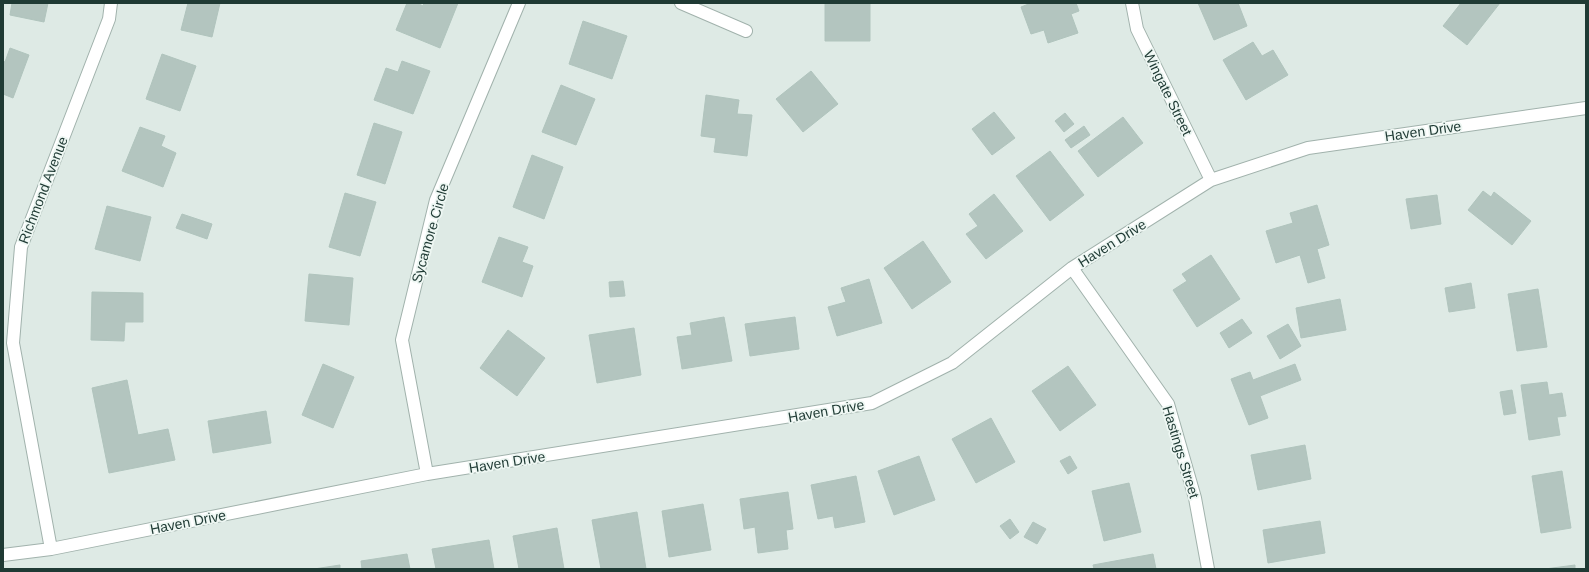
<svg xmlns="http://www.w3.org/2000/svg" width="1589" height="572" font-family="Helvetica,sans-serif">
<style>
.building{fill:#b3c5bf;stroke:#b0c4bd}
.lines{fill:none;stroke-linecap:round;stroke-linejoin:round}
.minor-casing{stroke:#a1b2ac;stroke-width:14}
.minor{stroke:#fff;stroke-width:12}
.labels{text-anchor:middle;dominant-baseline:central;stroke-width:3.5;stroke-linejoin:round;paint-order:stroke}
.street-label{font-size:14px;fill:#1f3a34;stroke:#eef7f3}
</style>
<rect width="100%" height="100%" fill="#deeae5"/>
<!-- building -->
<path class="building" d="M12 3H48L44 22 10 15Z
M188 3H220L212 37 181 30Z
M407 3H417L423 6 424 3H458L440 48 396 30Z
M825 3H870V41H825Z
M1031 3H1076L1079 11 1071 14 1078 33 1048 43 1044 30 1031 34 1021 7Z
M1198 3H1238L1247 26 1214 40Z
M1461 3H1500L1467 45 1443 26Z
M583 21 627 36 612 79 569 64Z
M1253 42 1262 56 1273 50 1288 75 1246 100 1223 60Z
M10 48 29 55 13 98 3 94V61L5 62Z
M162 54 196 66 180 111 146 99Z
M402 61 430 71 413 114 374 100 386 68 398 72Z
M811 71 838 104 803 132 776 99Z
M561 85 595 99 576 145 542 132Z
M706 95 739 100 737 114 752 115 747 156 714 152 716 138 701 136Z
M994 112 1015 138 992 155 972 129Z
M1065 113 1074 124 1064 132 1055 121Z
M1123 117 1143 143 1098 177 1078 151Z
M374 123 402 132 385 184 357 175Z
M1084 126 1090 135 1071 148 1065 140Z
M140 127 165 136 161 146 176 153 163 187 122 171Z
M1050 151 1084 195 1050 221 1016 176Z
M532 155 563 167 544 219 513 207Z
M1483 191 1491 197 1494 192 1531 221 1512 245 1468 210Z
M345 193 376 202 360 256 329 247Z
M994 194 1023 231 986 259 966 234 978 226 969 214Z
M1437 195 1441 224 1411 229 1406 199Z
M1317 205 1329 245 1317 249 1325 278 1308 283 1300 255 1276 263 1266 231 1293 223 1290 213Z
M107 206 151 217 140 261 95 249Z
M182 214 212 224 207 239 176 228Z
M499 237 528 247 522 262 533 266 522 297 482 282Z
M923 241 951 282 912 309 884 268Z
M1211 255 1240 299 1197 327 1173 290 1187 281 1182 274Z
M309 274 353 278 349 325 305 321Z
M869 279 882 323 837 336 828 307 846 302 841 288Z
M623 281 625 296 610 297 609 282Z
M1471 283 1475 308 1449 312 1445 288Z
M1538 289 1547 347 1517 351 1508 294Z
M92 292 143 293V322H125L124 341 91 340Z
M1340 299 1346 330 1301 338 1296 308Z
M724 317 732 361 682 369 677 337 692 335 690 323Z
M795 317 799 349 750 356 745 324Z
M1242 319 1252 333 1229 348 1220 333Z
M1288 324 1301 346 1280 359 1267 336Z
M634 328 641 375 597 383 589 335Z
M508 330 545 358 517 396 480 368Z
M323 364 354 377 333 428 302 415Z
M1295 364 1301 380 1260 396 1268 418 1249 425 1231 379 1250 372 1253 380Z
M1068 366 1096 405 1060 431 1032 391Z
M127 380 138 435 168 429 175 460 109 473 92 388Z
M1547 382 1549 395 1562 393 1566 416 1557 417 1560 435 1529 440 1521 385Z
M1512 390 1516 413 1504 415 1500 392Z
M266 411 271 443 213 453 208 421Z
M991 418 1015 462 976 483 952 439Z
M1305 445 1311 479 1258 490 1251 455Z
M919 456 935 500 894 515 878 471Z
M1070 456 1077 468 1068 474 1060 461Z
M1562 471 1571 528 1541 533 1532 476Z
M856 476 865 522 835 528 833 516 818 519 811 485Z
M1129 483 1141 532 1104 541 1092 491Z
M788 492 793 529 786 530 788 549 758 553 755 527 744 529 740 499Z
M703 504 711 550 669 557 662 511Z
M637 512 646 569H601L592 520Z
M1010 519 1019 532 1010 539 1000 526Z
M1320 521 1325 553 1268 563 1263 530Z
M1033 522 1046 529 1037 544 1024 537Z
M557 528 564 569H519L513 536Z
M489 540 494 569H436L432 549Z
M407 554 410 569H362L361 561Z
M1153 554 1156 569H1094L1093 565Z
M340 565V569H314Z
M1575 565V569H1545Z"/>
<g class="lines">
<defs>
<path id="minor" d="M681 3 746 31
M1132 3 1137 29 1211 180
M1072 268 1168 404 1195 498 1208 569
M427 474 402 340 436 200 519 3
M51 549 13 343 21 247 109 19 111 3
M3 555 51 549 427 474 872 403 952 363 1072 268 1211 180 1308 148 1586 108"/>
</defs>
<!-- minor casing -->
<use href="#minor" class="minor-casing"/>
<!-- minor -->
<use href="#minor" class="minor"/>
</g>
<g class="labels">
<!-- street labels -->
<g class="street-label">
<text transform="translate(1168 93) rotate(64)">Wingate Street</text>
<text transform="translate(1423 131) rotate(-8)">Haven Drive</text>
<text transform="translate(43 190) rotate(-69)">Richmond Avenue</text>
<text transform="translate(430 233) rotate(-74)">Sycamore Circle</text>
<text transform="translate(1112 243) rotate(-32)">Haven Drive</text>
<text transform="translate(826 411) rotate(-10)">Haven Drive</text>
<text transform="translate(1181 452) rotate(73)">Hastings Street</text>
<text transform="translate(507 462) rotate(-9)">Haven Drive</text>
<text transform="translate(188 522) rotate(-11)">Haven Drive</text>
</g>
</g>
<!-- border -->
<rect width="1589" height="572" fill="none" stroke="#1f3a34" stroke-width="8"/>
</svg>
